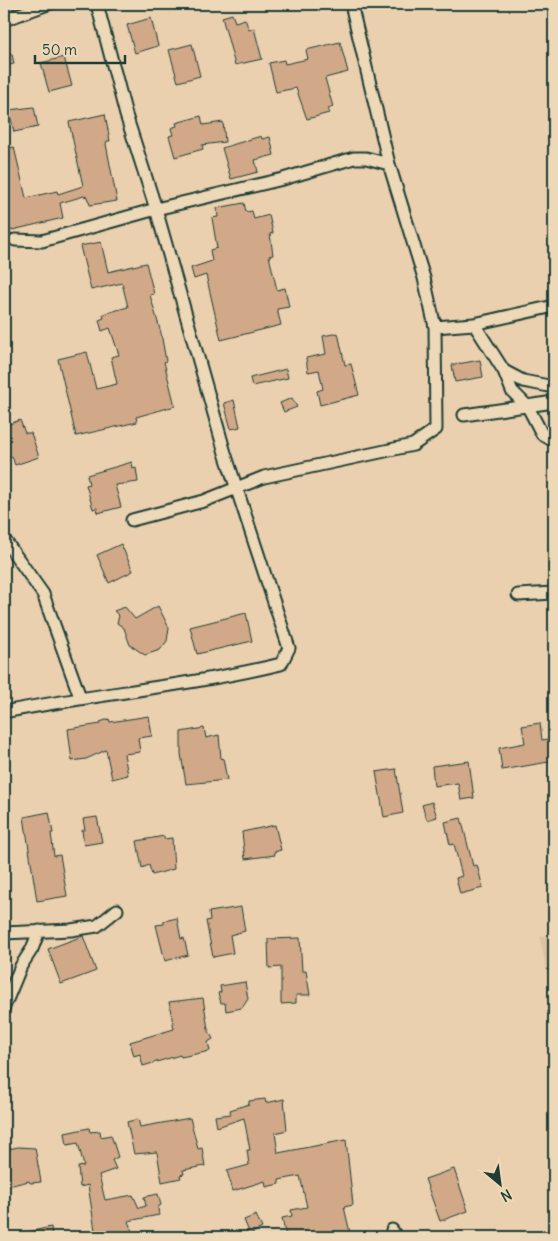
<svg xmlns="http://www.w3.org/2000/svg" width="558" height="1241" font-family="Delius,sans-serif">
<style>
.built{fill:#dec1a1}
.building{fill:#d1a988;stroke:#1f3d34}
.lines{fill:none;stroke-linecap:round;stroke-linejoin:round}
.street-casing{stroke:#1f3d34;stroke-width:15}
.street{stroke:#edd8b7;stroke-width:11}
</style>
<rect width="100%" height="100%" fill="#ead0af"/>
<filter id="ink" filterUnits="userSpaceOnUse"><feTurbulence type="fractalNoise" baseFrequency=".02" numOctaves="2"/><feDisplacementMap in="SourceGraphic" scale="10" xChannelSelector="R" yChannelSelector="G"/><feConvolveMatrix kernelMatrix="1 2 1 2 8 2 1 2 1" color-interpolation-filters="sRGB"/></filter>
<g filter="url(#ink)">
<!-- built -->
<path class="built" d="M554 934V1009L540 937Z"/>
<!-- building -->
<path class="building" d="M232 14 235 22 245 19 249 30 254 28 262 59 235 65 222 17Z
M151 18 158 46 135 53 127 25Z
M340 42 348 72 325 78 333 107 328 109 329 113 307 119 296 88 276 92 269 63 284 60 285 64 308 59 306 50Z
M192 44 200 76 178 82 169 50Z
M12 54 14 64 4 66V55Z
M64 57 72 86 49 92 41 63Z
M34 107 38 127 14 132 9 110Z
M105 114 110 141H107L106 144 117 201 90 205 87 197 84 196 60 203 63 218 4 232V149L14 147 26 198 57 191 58 194 83 186 69 122Z
M201 116 203 125 223 122 225 142 202 145 203 149 175 157 169 136 173 135 171 128 177 126 176 123Z
M261 136 262 139 270 137 274 155 255 160 258 172 231 179 222 148Z
M244 203 246 212 252 211 254 219 269 215 273 233 270 234 273 255 269 256 277 290 285 288 289 307 277 309 281 325 221 340 206 275 194 279 191 268 212 261 210 250 217 248 212 218 218 217 217 208Z
M101 242 108 272 146 263 154 294 150 295 161 333 166 361 164 362 175 406 136 417 137 422 76 436 58 359 87 352 96 389 117 384 111 357 119 355 110 328 102 331 99 320 104 318 103 314 128 307 122 283 91 290 80 246Z
M338 333 345 365 351 364 359 395 320 405 317 391 323 389 319 370 308 372 306 358 326 354 323 336Z
M480 360 483 377 455 382 452 365Z
M286 369 288 378 252 386 250 378Z
M292 398 297 407 284 412 280 403Z
M234 400 240 427 231 429 224 403Z
M20 420 25 433H31L39 457 15 465 12 456 4 460V426Z
M132 462 133 469 136 468 138 482 115 485 121 507 98 513 97 508 93 509 86 485 89 484 87 475Z
M121 544 133 571 109 583 97 555Z
M158 606 169 628 167 641 160 650 145 655 130 645 124 628 117 623 119 616 114 611 125 607 135 619Z
M246 613 252 641 197 654 190 627Z
M149 716 152 736 138 738 140 752 124 754 128 775 112 779 106 750 86 759 72 761 68 729 101 724 100 722 109 719 110 722Z
M540 723 542 740 554 738V761L502 770 499 748 525 743 522 726Z
M204 728 206 738 219 735 221 759 223 758 227 780 186 784 181 754V732Z
M469 761 474 798 461 800 458 783 434 786 432 766Z
M396 769 403 813 384 817 376 772Z
M432 802 437 817 427 820 422 805Z
M49 812 53 833H51L54 856 60 855 67 896 37 901 24 817Z
M97 817 102 842 84 845 82 830H85L83 819Z
M461 818 473 866 477 865 483 888 460 894 456 878 462 876 454 844 450 845 445 822Z
M275 825 281 850 274 852 275 855 245 859 242 832Z
M164 836V839L172 838 174 869 152 875 149 865 142 868 137 841Z
M241 907 245 931 230 935 233 953 213 957 206 921 210 920 209 912Z
M177 918 181 939 184 938 188 955 165 961 156 925 164 924V921Z
M83 936 96 971 61 984 48 949Z
M300 938 302 971H306L310 995H296V1003L281 1004V967L269 968 268 939Z
M245 982 248 999 242 1008 226 1011 225 1003H221L218 993 221 992 220 986Z
M203 998 208 1029 213 1039 208 1042 210 1051 181 1057 180 1055 143 1066 140 1054 134 1056 130 1042 174 1029 169 1002Z
M265 1099 266 1103 284 1099 287 1130 275 1133 278 1153 346 1140 353 1205 344 1207 351 1237H317L316 1233 286 1237 282 1218 292 1216 291 1210 307 1207 300 1176 279 1180V1184L266 1187 265 1181 233 1191 227 1171 249 1165 247 1150H250L244 1118 217 1127 215 1116 231 1114 230 1110 249 1104V1101Z
M190 1118 198 1149 202 1148 205 1166 183 1170 184 1174 180 1175 181 1178 162 1182 157 1152 134 1154 127 1122 138 1119 140 1127Z
M89 1128 90 1132 100 1131 101 1137 111 1135 118 1157 112 1160 116 1169 99 1175 105 1200 133 1195 139 1208 146 1206 144 1197 158 1194 161 1205 158 1207 159 1215 128 1221 134 1237H96L88 1185 80 1187 78 1167 84 1166 78 1143 67 1145 65 1133Z
M18 1147 35 1148 41 1182 30 1183 29 1181 4 1187V1150Z
M454 1169 468 1211 440 1221 425 1179Z
M256 1215 262 1228 250 1234 244 1220Z
M51 1227 52 1237H24L23 1233Z"/>
<g class="lines">
<defs>
<path id="street" d="M5 4 9 18
M4 20 48 4
M15 240 42 241 156 209 283 179 354 158H366L389 164
M474 324 504 371 512 391 528 407 542 434 554 441
M435 327 474 324 554 306
M504 371 523 381 554 387
M464 415 554 402
M132 520 204 501 264 477 413 445 436 429 435 327 424 278 389 164 351 4
M4 539 43 594 80 697
M518 595 554 593
M4 712C95 694 190 686 281 664L289 648 225 453 156 209 126 115 97 4
M4 933 71 930 97 926 117 910
M4 1007 21 966 32 949 39 931
M392 1230 396 1237"/>
</defs>
<!-- street casing -->
<use href="#street" class="street-casing"/>
<!-- street -->
<use href="#street" class="street"/>
</g>
</g>
<!-- margin -->
<rect width="558" height="1241" fill="none" stroke="#edd8b7" stroke-width="20"/>
<rect x="10" y="10" width="538" height="1221" fill="none" stroke="#1f3d34" stroke-width="2" filter="url(#ink)"/>
<!-- north arrow -->
<g transform="translate(500 1184) rotate(151)" stroke="#edd8b7" stroke-width="4" paint-order="stroke">
<path d="M0-4L9 19L0 12L-9 19Z" fill="#1f3d34"/>
<text y="-8" font-size="14" font-weight="bold" text-anchor="middle" fill="#1f3d34">N</text>
</g>
<!-- scale -->
<path d="M35 55v8h90v-8" fill="none" stroke="#1f3d34" stroke-width="2.5"/>
<text x="42" y="55" font-size="15" fill="#1f3d34" stroke="#edd8b7" stroke-width="4" paint-order="stroke">50 m</text>
</svg>
